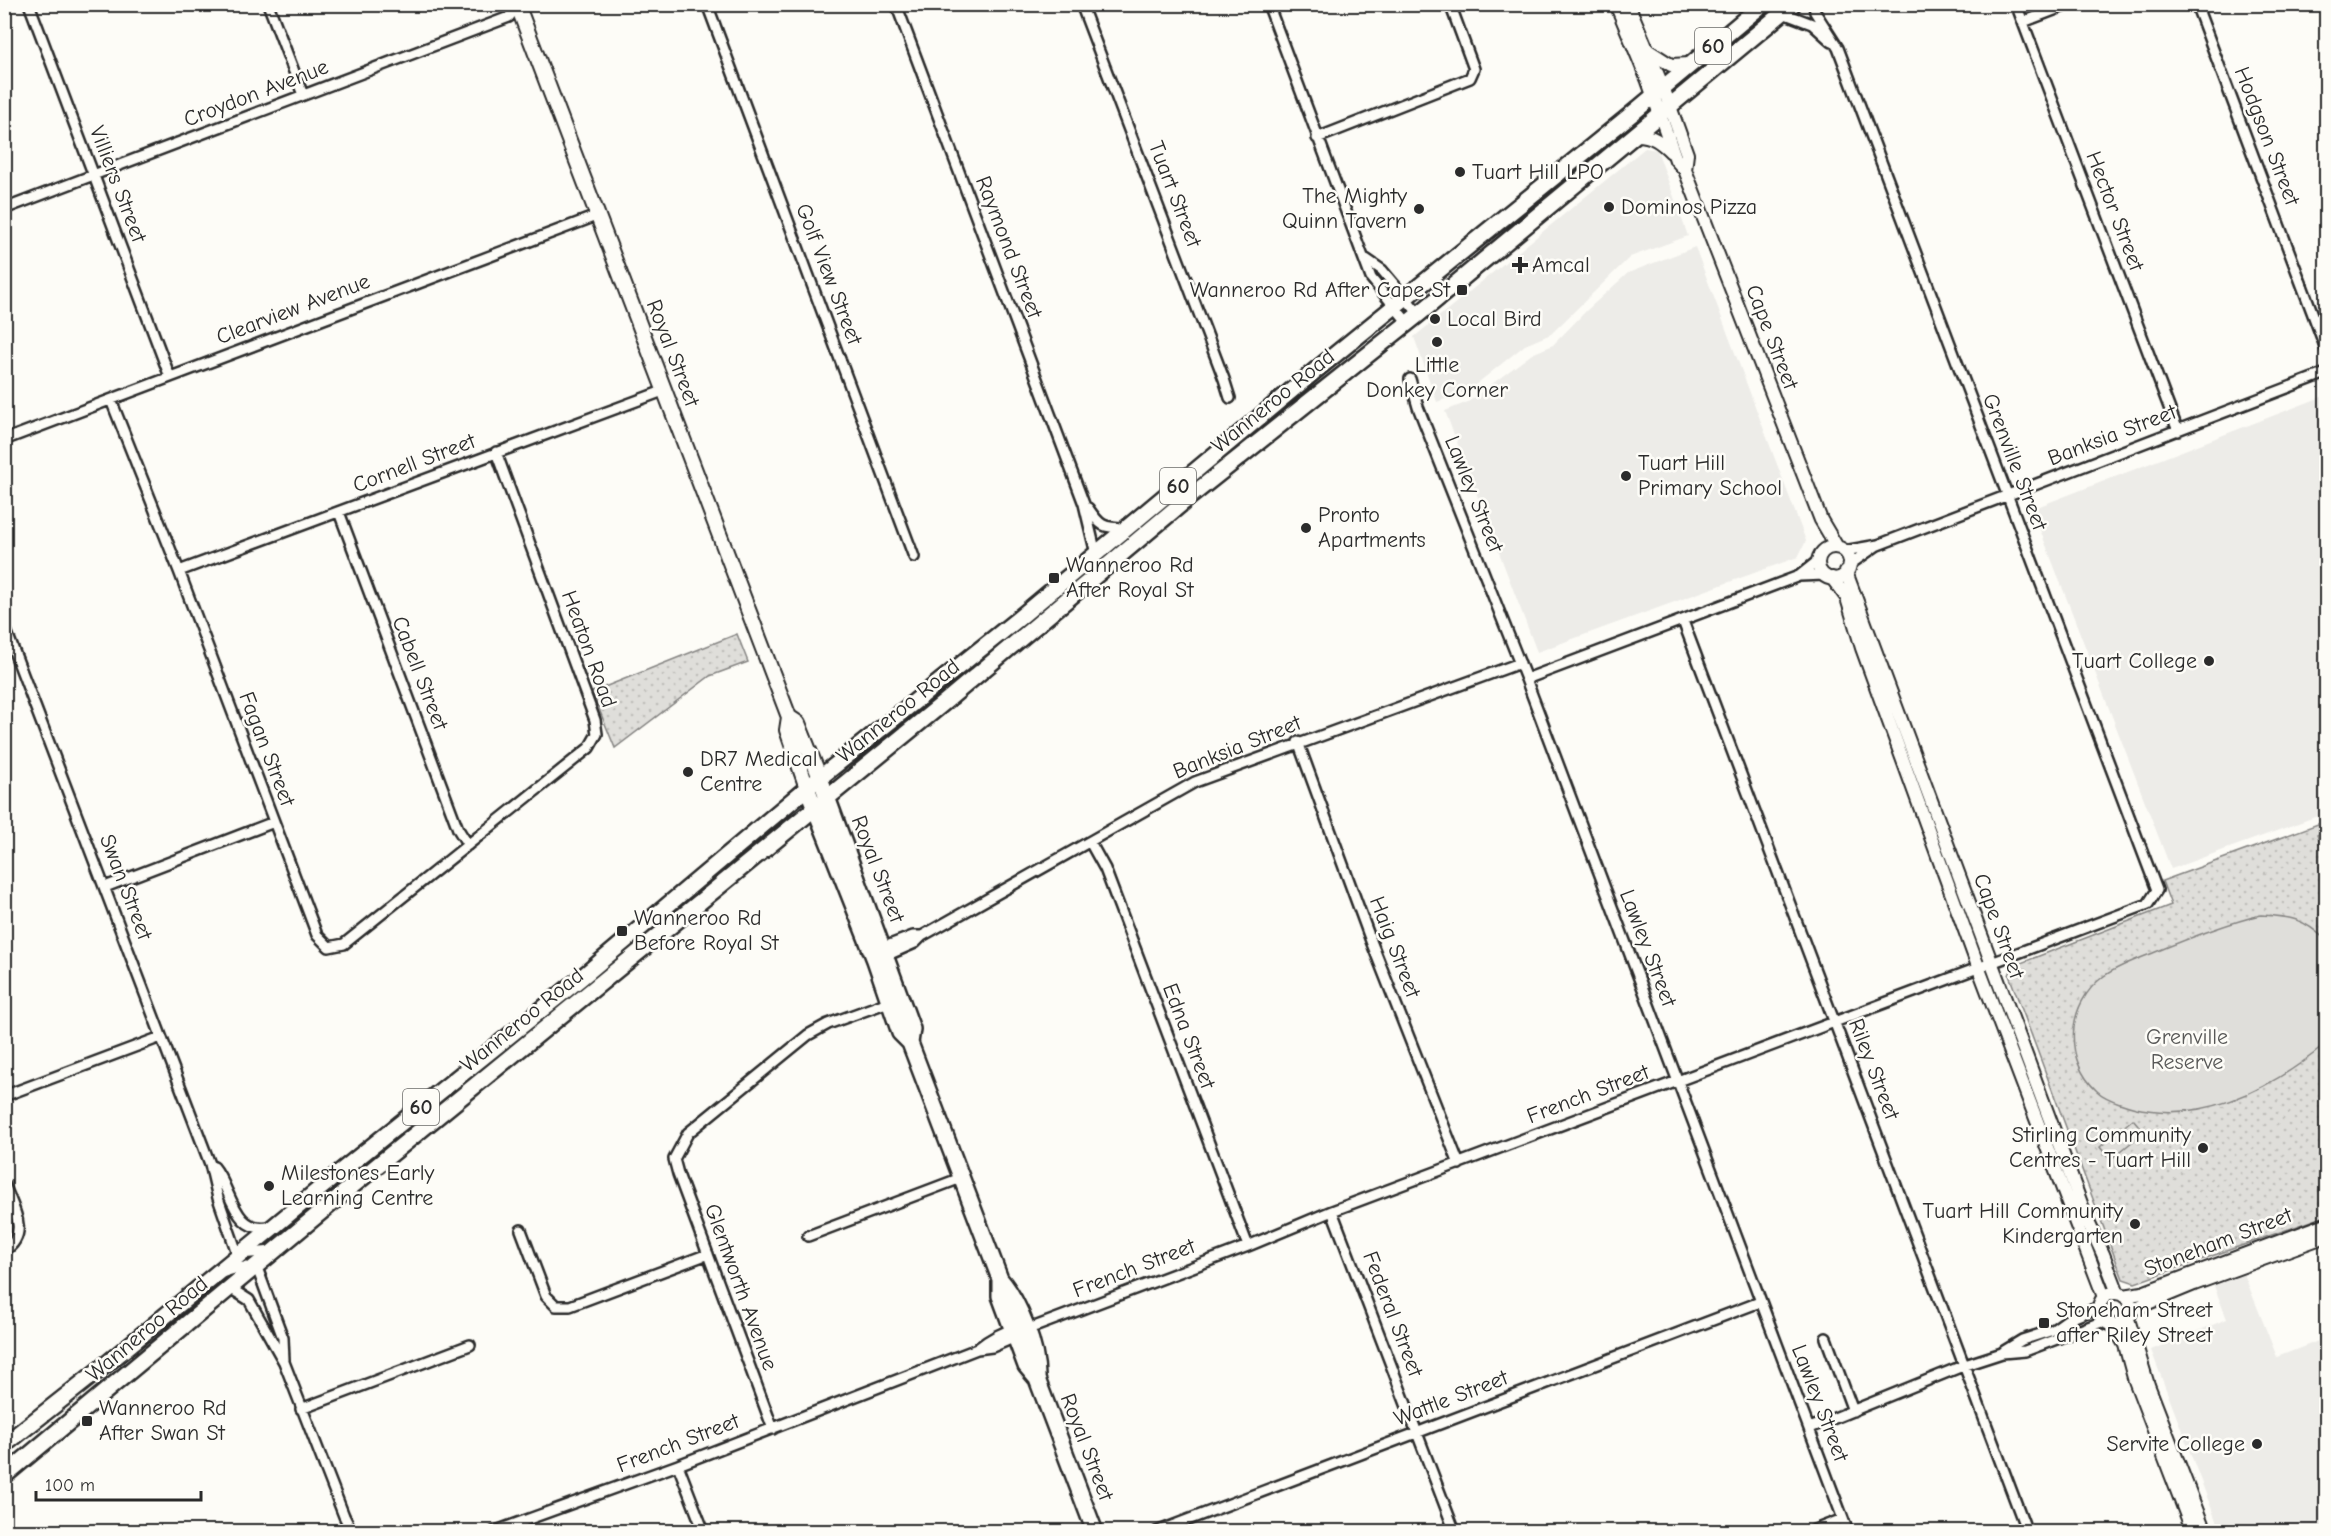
<svg xmlns="http://www.w3.org/2000/svg" width="2331" height="1536" font-family="'Comic Neue',sans-serif">
<style>
.built{fill:#edece8}
.park{fill:url(#park-dots);stroke:#858482;stroke-width:1.5}
.pitch{fill:#dfdeda;stroke:#858482;stroke-width:1.5}
.lines{fill:none;stroke-linecap:round;stroke-linejoin:round}
.minor-casing{stroke:#2b2b2b;stroke-width:14}
.tertiary-casing{stroke:#2b2b2b;stroke-width:16}
.secondary-casing{stroke:#2b2b2b;stroke-width:18}
.primary-casing{stroke:#2b2b2b;stroke-width:20}
.trunk-casing{stroke:#2b2b2b;stroke-width:20}
.minor{stroke:#fdfcf7;stroke-width:9}
.tertiary{stroke:#fdfcf7;stroke-width:12}
.secondary{stroke:#fdfcf7;stroke-width:14}
.primary{stroke:#fdfcf7;stroke-width:15}
.trunk{stroke:#fdfcf7;stroke-width:15}
.poi-dot{fill:#2b2b2b;stroke:#fdfcf7;stroke-width:2}
.labels{text-anchor:middle;dominant-baseline:central;stroke-width:5;stroke-linejoin:round;paint-order:stroke}
.shield{fill:#fdfcf7;stroke:#6a6a68;stroke-width:1.5}
.shield-label{font-size:21px;font-weight:bold;fill:#2b2b2b}
.street-label{font-size:22px;fill:#2b2b2b;stroke:#fdfcf7}
.poi-label{font-size:22px;fill:#2b2b2b;stroke:#fdfcf7;text-anchor:start}
.park-label{font-size:22px;fill:#585857;stroke:#fdfcf7}
</style>
<defs>
<pattern id="park-dots" width="8" height="8" patternUnits="userSpaceOnUse" patternTransform="scale(1.5)"><rect width="8" height="8" fill="#dfdeda"/><path d="M2 2h.1M6 6h.1" fill="none" stroke="#c0bfbb" stroke-width="1.8" stroke-linecap="round"/></pattern>
</defs>
<rect width="100%" height="100%" fill="#fdfcf7"/>
<filter id="ink" filterUnits="userSpaceOnUse"><feTurbulence type="fractalNoise" baseFrequency=".0167" numOctaves="2"/><feDisplacementMap in="SourceGraphic" scale="12" xChannelSelector="R" yChannelSelector="G"/><feConvolveMatrix kernelMatrix="1 2 1 2 8 2 1 2 1" color-interpolation-filters="sRGB"/></filter>
<g filter="url(#ink)">
<!-- built -->
<path class="built" d="M1645 148 1657 150 1688 236 1630 257 1551 334 1525 345 1469 390 1437 402 1414 337Z
M1695 247 1806 541 1798 557 1537 652 1445 411 1468 402 1532 354 1553 345 1586 311 1628 273Z
M2324 396 2326 403V813L2171 869 2032 509Z
M2244 1274 2277 1357 2326 1338V1531H2220L2151 1350 2227 1319 2214 1286Z"/>
<!-- park -->
<path class="park" d="M737 634 748 662 710 676 615 748 592 692Z
M2326 821V831L2317 835 2326 860V1216L2135 1283 2123 1279 2009 975 2013 966 2171 905 2162 881Z"/>
<!-- pitch -->
<path class="pitch" d="M2261 915C2293 917 2302 918 2326 940V1044C2277 1084 2215 1120 2148 1110 2135 1109 2106 1100 2097 1091 2063 1060 2066 1004 2104 976 2118 966 2137 959 2153 953 2189 938 2224 924 2261 915Z
M2133 1119 2144 1132 2110 1160 2100 1147Z"/>
<g class="lines">
<defs>
<path id="minor" d="M29 4 170 377
M268 4 303 95
M707 4 914 557
M896 4 1084 504 1096 554
M1081 4 1224 379 1230 398
M1268 4 1371 278 1408 323
M2016 4 2178 431
M2196 4 2326 349
M1783 13 1812 24 1832 42
M2023 22 2070 4
M1317 138 1470 78 1474 69 1450 4
M4 209 509 17 519 4
M1366 259 1382 270 1419 314
M1410 379 1418 407 1526 679 1848 1532
M111 400 179 571 317 935 329 947 344 944 589 748 597 734 595 720 496 452
M4 440 596 216
M1088 508C1100 526 1103 528 1125 528
M339 512 458 829 468 845
M1844 551 1878 545 2326 373
M1849 565 1876 546
M179 571 663 391
M1799 576 1825 575
M1683 621 2027 1532
M4 625 210 1164 218 1198 236 1250 240 1254 273 1251
M1526 679 1799 576 1819 560
M1298 742 1371 941 1459 1164
M1090 842 1105 869 1248 1246
M105 887 274 822
M879 949 913 936H922
M881 958 915 943 922 936 1195 782 1520 663
M4 1096 161 1037
M214 1167C231 1187 234 1237 271 1226
M4 1184C13 1208 31 1234 4 1251
M1332 1211 1455 1532
M521 1230 546 1296 556 1306H570L708 1254
M808 1236 961 1178
M221 1273C233 1270 250 1261 259 1273L283 1338 284 1360
M230 1288 249 1300 284 1362 344 1516 352 1532
M1826 1338 1853 1411
M977 1349C987 1341 999 1333 1012 1330 1020 1328 1028 1329 1037 1326L1248 1246 1332 1211 2148 904 2157 890 1838 48 1815 12 1814 4
M2004 1351 2022 1340 2053 1330 2067 1320 2099 1307
M301 1409 470 1345
M1810 1428 1965 1365 2002 1353 2025 1351 2104 1321
M773 1429 678 1174 674 1159 688 1133 808 1035 828 1024 894 1000
M678 1465 704 1532
M493 1532 678 1465 977 1349 992 1347 1020 1335
M1156 1532 1760 1302
M1809 1532 1843 1519"/>
<path id="tertiary" d="M1616 4 1648 81 1676 160 1685 170 1821 520 1837 547
M1628 4 1663 87 1687 154 1685 170
M1649 51 1671 65 1690 64
M1637 135C1652 135 1661 142 1671 152
M1818 563a16 16 0 1 1 32 0a16 16 0 1 1-32 0Z
M1846 572 2088 1222 2103 1254 2118 1293
M1832 578 1847 598 1862 648 1979 969 2104 1297
M2099 1309a16 16 0 1 1 32 0a16 16 0 1 1-32 0Z
M2124 1296 2142 1293 2326 1224
M2131 1310 2194 1284 2326 1236
M2128 1319 2148 1385 2205 1532
M2113 1325 2125 1345 2134 1378 2193 1532"/>
<path id="secondary" d="M517 4 789 717 787 730 807 788
M789 717 798 723 820 778"/>
<path id="primary" d="M820 778 912 1029 910 1043
M807 788 875 960 900 1033 910 1043 1000 1279C1019 1301 1038 1349 1037 1379
M1000 1279V1296L1026 1366 1037 1379 1095 1532"/>
<path id="trunk" d="M4 1445 109 1362 340 1172 581 978 807 788 1018 619 1316 370 1633 113 1763 4
M4 1476 351 1187 946 701 1187 499 1419 314 1793 4"/>
</defs>
<!-- minor casing -->
<use href="#minor" class="minor-casing"/>
<!-- tertiary casing -->
<use href="#tertiary" class="tertiary-casing"/>
<!-- secondary casing -->
<use href="#secondary" class="secondary-casing"/>
<!-- primary casing -->
<use href="#primary" class="primary-casing"/>
<!-- trunk casing -->
<use href="#trunk" class="trunk-casing"/>
<!-- minor -->
<use href="#minor" class="minor"/>
<!-- tertiary -->
<use href="#tertiary" class="tertiary"/>
<!-- secondary -->
<use href="#secondary" class="secondary"/>
<!-- primary -->
<use href="#primary" class="primary"/>
<!-- trunk -->
<use href="#trunk" class="trunk"/>
</g>
</g>
<!-- markers -->
<g class="poi-dot">
<circle cx="1460" cy="172" r="6"/>
<circle cx="1609" cy="207" r="6"/>
<circle cx="1419" cy="209" r="6"/>
<path d="M1517 256h6v6h6v6h-6v6h-6v-6h-6v-6h6z"/>
<rect x="1456" y="284" width="12" height="12" rx="3"/>
<circle cx="1435" cy="319" r="6"/>
<circle cx="1437" cy="342" r="6"/>
<circle cx="1626" cy="476" r="6"/>
<circle cx="1306" cy="528" r="6"/>
<rect x="1048" y="572" width="12" height="12" rx="3"/>
<circle cx="2209" cy="661" r="6"/>
<circle cx="688" cy="772" r="6"/>
<rect x="616" y="925" width="12" height="12" rx="3"/>
<circle cx="2203" cy="1148" r="6"/>
<circle cx="269" cy="1186" r="6"/>
<circle cx="2135" cy="1224" r="6"/>
<rect x="2038" y="1317" width="12" height="12" rx="3"/>
<rect x="81" y="1415" width="12" height="12" rx="3"/>
<circle cx="2257" cy="1444" r="6"/>
</g>
<g class="labels">
<!-- shield labels -->
<g class="shield">
<rect x="1695" y="28" width="36" height="36" rx="4.5"/>
<rect x="1160" y="468" width="36" height="36" rx="4.5"/>
<rect x="403" y="1089" width="36" height="36" rx="4.5"/>
</g>
<g class="shield-label">
<text x="1713" y="46">60</text>
<text x="1178" y="486">60</text>
<text x="421" y="1107">60</text>
</g>
<!-- street labels -->
<g class="street-label">
<text transform="translate(256 93) rotate(-21)">Croydon Avenue</text>
<text transform="translate(2267 136) rotate(69)">Hodgson Street</text>
<text transform="translate(118 184) rotate(69)">Villiers Street</text>
<text transform="translate(1175 194) rotate(69)">Tuart Street</text>
<text transform="translate(2115 211) rotate(69)">Hector Street</text>
<text transform="translate(1009 247) rotate(69)">Raymond Street</text>
<text transform="translate(829 274) rotate(69)">Golf View Street</text>
<text transform="translate(293 309) rotate(-21)">Clearview Avenue</text>
<text transform="translate(1772 337) rotate(69)">Cape Street</text>
<text transform="translate(673 353) rotate(69)">Royal Street</text>
<text transform="translate(1273 401) rotate(-39)">Wanneroo Road</text>
<text transform="translate(2112 435) rotate(-21)">Banksia Street</text>
<text transform="translate(2015 462) rotate(69)">Grenville Street</text>
<text transform="translate(414 463) rotate(-21)">Cornell Street</text>
<text transform="translate(1474 494) rotate(68)">Lawley Street</text>
<text transform="translate(589 649) rotate(70)">Heaton Road</text>
<text transform="translate(420 673) rotate(69)">Cabell Street</text>
<text transform="translate(898 711) rotate(-39)">Wanneroo Road</text>
<text transform="translate(1237 747) rotate(-22)">Banksia Street</text>
<text transform="translate(267 749) rotate(69)">Fagan Street</text>
<text transform="translate(878 869) rotate(69)">Royal Street</text>
<text transform="translate(126 887) rotate(69)">Swan Street</text>
<text transform="translate(1999 926) rotate(70)">Cape Street</text>
<text transform="translate(1395 947) rotate(69)">Haig Street</text>
<text transform="translate(1648 948) rotate(69)">Lawley Street</text>
<text transform="translate(522 1020) rotate(-39)">Wanneroo Road</text>
<text transform="translate(1189 1036) rotate(69)">Edna Street</text>
<text transform="translate(1874 1069) rotate(69)">Riley Street</text>
<text transform="translate(1588 1094) rotate(-21)">French Street</text>
<text transform="translate(2218 1242) rotate(-21)">Stoneham Street</text>
<text transform="translate(1134 1268) rotate(-21)">French Street</text>
<text transform="translate(741 1287) rotate(70)">Glentworth Avenue</text>
<text transform="translate(1393 1314) rotate(69)">Federal Street</text>
<text transform="translate(147 1329) rotate(-40)">Wanneroo Road</text>
<text transform="translate(1451 1398) rotate(-21)">Wattle Street</text>
<text transform="translate(1820 1403) rotate(69)">Lawley Street</text>
<text transform="translate(678 1443) rotate(-21)">French Street</text>
<text transform="translate(1087 1447) rotate(69)">Royal Street</text>
</g>
<!-- poi labels -->
<g class="poi-label">
<text x="1472" y="172">Tuart Hill LPO</text>
<text x="1407" y="196" text-anchor="end">The Mighty<tspan x="1407" dy="25">Quinn Tavern</tspan></text>
<text x="1621" y="207">Dominos Pizza</text>
<text x="1532" y="265">Amcal</text>
<text x="1450" y="290" text-anchor="end">Wanneroo Rd After Cape St</text>
<text x="1447" y="319">Local Bird</text>
<text x="1437" y="365" text-anchor="middle">Little<tspan x="1437" dy="25">Donkey Corner</tspan></text>
<text x="1638" y="463">Tuart Hill<tspan x="1638" dy="25">Primary School</tspan></text>
<text x="1318" y="515">Pronto<tspan x="1318" dy="25">Apartments</tspan></text>
<text x="1066" y="565">Wanneroo Rd<tspan x="1066" dy="25">After Royal St</tspan></text>
<text x="2197" y="661" text-anchor="end">Tuart College</text>
<text x="700" y="759">DR7 Medical<tspan x="700" dy="25">Centre</tspan></text>
<text x="634" y="918">Wanneroo Rd<tspan x="634" dy="25">Before Royal St</tspan></text>
<text x="2191" y="1135" text-anchor="end">Stirling Community<tspan x="2191" dy="25">Centres - Tuart Hill</tspan></text>
<text x="281" y="1173">Milestones Early<tspan x="281" dy="25">Learning Centre</tspan></text>
<text x="2123" y="1211" text-anchor="end">Tuart Hill Community<tspan x="2123" dy="25">Kindergarten</tspan></text>
<text x="2056" y="1310">Stoneham Street<tspan x="2056" dy="25">after Riley Street</tspan></text>
<text x="99" y="1408">Wanneroo Rd<tspan x="99" dy="25">After Swan St</tspan></text>
<text x="2245" y="1444" text-anchor="end">Servite College</text>
</g>
<!-- park labels -->
<g class="park-label">
<text x="2187" y="1037">Grenville<tspan x="2187" dy="25">Reserve</tspan></text>
</g>
</g>
<!-- margin -->
<rect width="2331" height="1536" fill="none" stroke="#fdfcf7" stroke-width="24"/>
<rect x="12" y="12" width="2307" height="1512" fill="none" stroke="#2b2b2b" stroke-width="2" filter="url(#ink)"/>
<!-- scale -->
<path d="M36 1491v9h165v-9" fill="none" stroke="#2b2b2b" stroke-width="3"/>
<text x="45" y="1491" font-size="18" fill="#2b2b2b" stroke="#fdfcf7" stroke-width="4.5" paint-order="stroke">100 m</text>
</svg>
